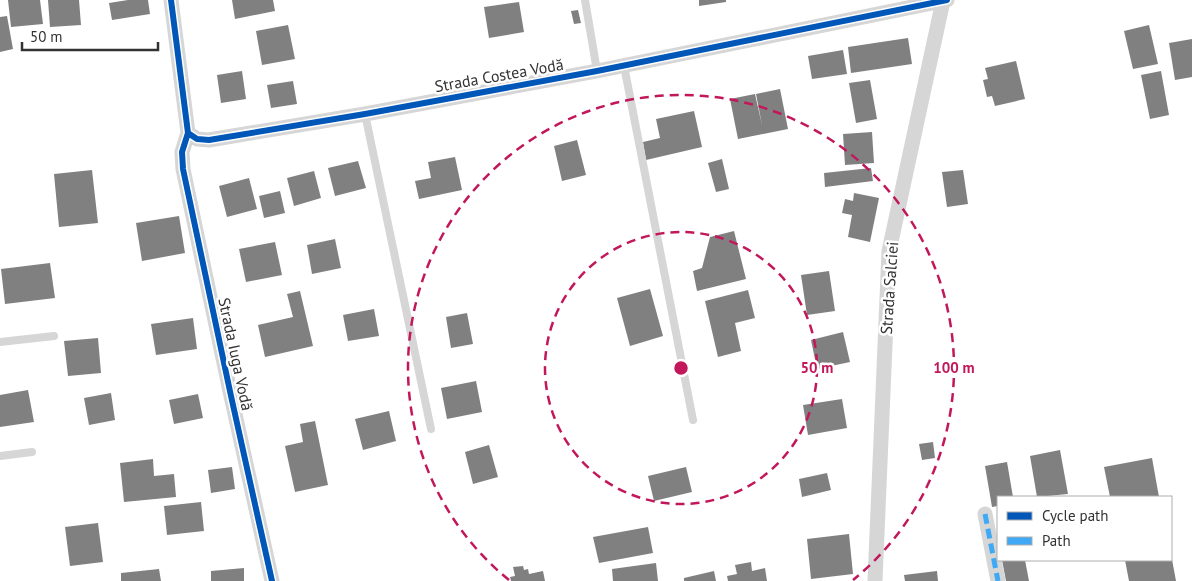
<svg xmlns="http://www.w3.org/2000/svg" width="1192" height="581" font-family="'PT Sans',sans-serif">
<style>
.building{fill:#808080}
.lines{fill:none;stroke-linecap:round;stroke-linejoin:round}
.service{stroke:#d6d6d6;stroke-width:8}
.minor{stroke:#d6d6d6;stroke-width:15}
.quiet{stroke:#3fa9f5;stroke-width:5;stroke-dasharray:10 5;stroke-linecap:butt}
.cycleway-casing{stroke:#fff;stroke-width:9}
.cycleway{stroke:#0057b8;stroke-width:6}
.ring{fill:none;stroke:#c2185b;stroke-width:2.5;stroke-dasharray:9 6}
.labels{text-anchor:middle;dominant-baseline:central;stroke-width:5;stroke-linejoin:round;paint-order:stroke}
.street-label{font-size:16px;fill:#323232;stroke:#fff}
.centre{fill:#c2185b;stroke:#fff;stroke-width:2.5}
.ring-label{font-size:15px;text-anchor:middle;font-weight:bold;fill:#c2185b;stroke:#fff;stroke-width:5;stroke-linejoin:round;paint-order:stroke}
</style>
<rect width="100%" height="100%" fill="#fff"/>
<!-- building -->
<path class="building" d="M8 0H40L43 24 11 27Z
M48 0H79L81 25 50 27Z
M128 0H148L150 14 112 20 109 3Z
M232 0H273L275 11 235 19Z
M699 0H726V2L699 6Z
M519 2 524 32 489 38 484 7Z
M578 10 581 23 574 24 571 11Z
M7 16 13 49 0 52V17Z
M288 25 295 59 262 65 256 31Z
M1149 25 1158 64 1133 69 1124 31Z
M908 38 912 64 851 73 848 47Z
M1192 39V77L1175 80 1169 43Z
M843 50 847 74 812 79 808 56Z
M1016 61 1025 99 995 106 992 96 987 97 983 80 988 79 985 68Z
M242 71 246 99 221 103 217 75Z
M1161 71 1169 115 1150 119 1141 75Z
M870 80 877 119 856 123 849 83Z
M293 81 297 104 271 108 267 85Z
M780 89 788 129 738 139 730 99 755 94 762 125 756 94Z
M694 111 702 147 646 160 643 142 660 138 656 119Z
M872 132 874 163 845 165 843 134Z
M577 140 586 175 562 181 554 146Z
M455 157 462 190 419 199 415 181 431 178 428 162Z
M722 159 729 189 716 192 708 163Z
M358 161 366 188 335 196 328 168Z
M871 168 873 181 825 187 824 173Z
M92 170 98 223 59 227 54 174Z
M963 170 968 204 947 207 942 172Z
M314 171 321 198 294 206 287 178Z
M249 178 257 209 227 217 219 186Z
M280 191 285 213 264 218 259 196Z
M854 193 879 198 870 242 848 237 852 215 842 213 845 199 853 201Z
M179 216 185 253 142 261 136 223Z
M734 231 746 279 697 291 693 271 702 268 710 237Z
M335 239 341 268 312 274 307 245Z
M275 242 282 275 246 282 239 249Z
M50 263 55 298 5 304 1 269Z
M829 271 835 311 807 315 801 275Z
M650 289 663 336 630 346 617 298Z
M748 290 755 318 735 323 741 351 718 357 705 301Z
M300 291 313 346 265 357 258 325 293 317 287 294Z
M374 309 379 336 348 341 343 315Z
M467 313 473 344 451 348 446 317Z
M193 318 197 349 156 355 151 324Z
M843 332 850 362 817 369 811 340Z
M98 338 101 373 68 376 64 341Z
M476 381 482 412 447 419 441 388Z
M28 390 34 422 0 427V395Z
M111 393 115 420 89 425 84 398Z
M198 394 203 418 174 424 169 400Z
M842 399 847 428 808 435 803 405Z
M389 411 396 441 363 450 355 419Z
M315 421 328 485 295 492 285 446 303 442 300 424Z
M933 442 935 458 922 460 919 444Z
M489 445 498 477 473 484 465 452Z
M1060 450 1068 494 1037 497 1030 456Z
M1152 458 1159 497H1110L1104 467Z
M153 459 154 476 174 474 176 497 124 502 120 463Z
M1007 462 1013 497H998V506L992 507 985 466Z
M232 467 235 489 211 493 208 470Z
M686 467 692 492 654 501 648 476Z
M827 473 831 490 802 497 799 479Z
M201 502 204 531 167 535 164 506Z
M98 523 103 562 70 566 65 527Z
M648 527 653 553 599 563 593 537Z
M849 534 853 574 811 579 807 539Z
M1171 554 1176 581H1129L1125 560H1171Z
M1002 560H1025L1029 581H1006Z
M751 562 752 571 765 568 767 581H728L727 576 737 574 735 565Z
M656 563 658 581H613L612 569Z
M523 566 524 570 528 569 529 574 543 571 545 581H511L510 577 515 576 513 567Z
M244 568V581H211V571Z
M159 569 161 581H121V573Z
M714 571 716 581H684V578Z
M937 571 938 581H905L904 575Z"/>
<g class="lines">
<!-- service -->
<path class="service" d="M585 0 597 71
M624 66 693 420
M365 114 431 429
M0 342 54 336
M0 456 32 452"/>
<!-- minor -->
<path class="minor" d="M171 0 188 133 182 152 183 169 231 396 272 581
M188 133 197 139 209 140 365 114 597 71 947 0
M985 514 998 581
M875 581 889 251 943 1"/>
<!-- quiet -->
<path class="quiet" d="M985 514 998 581"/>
<defs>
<path id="cycleway" d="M171 0 188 133 182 152 183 169 231 396 272 581
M188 133 197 139 209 140 365 114 597 71 947 0"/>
</defs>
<!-- cycleway casing -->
<use href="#cycleway" class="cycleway-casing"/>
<!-- cycleway -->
<use href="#cycleway" class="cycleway"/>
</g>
<!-- distance rings -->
<g class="ring">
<circle cx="681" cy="368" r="136"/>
<path d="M509 580A273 273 0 1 1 853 580"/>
</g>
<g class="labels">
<!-- street labels -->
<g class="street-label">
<text transform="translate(499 75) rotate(-10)">Strada Costea Vodă</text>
<text transform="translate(889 288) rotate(-86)">Strada Salciei</text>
<text transform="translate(236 354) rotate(78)">Strada Iuga Vodă</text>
</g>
</g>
<circle cx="681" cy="368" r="8" class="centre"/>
<g class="ring-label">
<text x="817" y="373">50 m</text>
<text x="954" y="373">100 m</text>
</g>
<!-- legend -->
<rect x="997" y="496" width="175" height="65" fill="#ffffff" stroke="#adadad"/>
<rect x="1007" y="512" width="25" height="8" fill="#0057b8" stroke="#adadad"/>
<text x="1042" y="521" font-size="15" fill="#323232">Cycle path</text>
<rect x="1007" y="537" width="25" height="8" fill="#3fa9f5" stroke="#adadad"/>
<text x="1042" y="546" font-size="15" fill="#323232">Path</text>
<!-- scale -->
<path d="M22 42v8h136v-8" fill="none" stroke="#323232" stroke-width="2.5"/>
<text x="30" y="42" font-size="15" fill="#323232" stroke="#ffffff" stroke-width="4" paint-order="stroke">50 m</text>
</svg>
